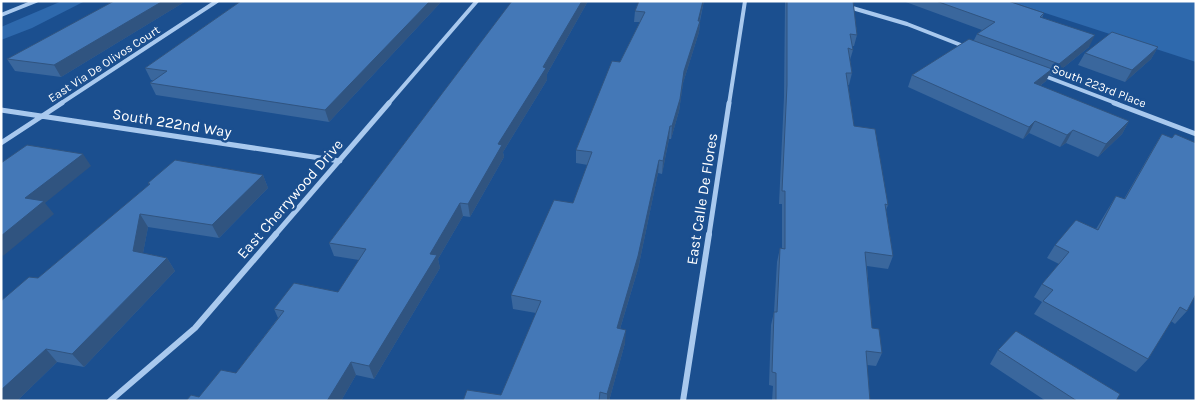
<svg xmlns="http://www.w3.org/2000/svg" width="1197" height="402" font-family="Karla,sans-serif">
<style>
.green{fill:#2e69ad}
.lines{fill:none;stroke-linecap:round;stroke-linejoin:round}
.minor-far2{stroke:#a9c9ee;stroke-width:4}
.minor-far1{stroke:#a9c9ee;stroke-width:5}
.minor{stroke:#a9c9ee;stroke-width:6}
.wall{fill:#3a679d}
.shaded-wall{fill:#305480}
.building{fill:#4478b7;stroke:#305480}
.labels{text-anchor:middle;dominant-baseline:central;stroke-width:5;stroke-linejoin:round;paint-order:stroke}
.far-street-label{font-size:12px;fill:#fff;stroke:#1b4f8f}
.street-label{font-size:15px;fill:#fff;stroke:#1b4f8f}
</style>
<rect width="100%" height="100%" fill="#1b4f8f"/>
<!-- green -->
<path class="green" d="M62 1H85L32 28 1 40V27Z
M1011 1H1196V62L1011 2Z"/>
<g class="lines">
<!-- minor-far2 -->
<path class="minor-far2" d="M849 7 907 24 966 47
M1 15 36 1
M1042 75 1118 104
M60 104 217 1
M388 104 477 1
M729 104 745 1"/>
<!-- minor-far1 -->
<path class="minor-far1" d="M1114 103 1196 134
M1 110 340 161
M1 143 62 103
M275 235 389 103
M709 235 729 103"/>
<!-- minor -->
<path class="minor" d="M110 401 195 328 276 234
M683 401 709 234"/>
</g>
<!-- wall -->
<path class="wall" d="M114 1H186L61 77 15 71 7 59Z
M241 1H442L329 122 156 95 150 83 153 80H151L145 68Z
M512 1H588L547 74V80L503 152 504 157 470 217 463 216 438 259 440 268 374 379 356 375 341 401H186L199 397 236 373 278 318 274 309 338 292 359 260 334 256 329 243Z
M639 1H704L700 21 699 32 683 83 679 111 671 139H669L662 174 658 173 638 269 620 329 625 343 609 401H463L501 395 536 313 513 309 511 295 573 203 588 165 576 163V150L640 22H634L635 11Z
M785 1H853L857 35 854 46H852L853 50 850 60 852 73 849 85H848L854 126 888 205 886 210 893 256 888 269 867 266 872 328 882 353 876 366 867 365 870 401H772L773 386 769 385 771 325 774 312 777 262 780 248 782 249V204H779L784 97Z
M903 1H1008L1044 13 1042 18 1089 47 1053 76 1049 74 1046 81 1040 86 1129 121 1122 134 1098 157 1066 143 1060 147 1029 133 1023 139 908 87 912 75 974 40 977 34 982 30Z
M1158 47 1151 59 1125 82 1078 65 1085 53Z
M1162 134 1187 311 1175 324 1171 321 1148 359 1136 372 1034 314 1042 302 1034 297 1042 284 1059 264 1047 258 1055 245 1096 229 1108 209 1116 196 1124 199 1154 147Z
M263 175 268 188 219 238 148 227 143 253 167 258 175 271 84 367 57 362 17 401 38 278 149 185 148 183Z
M998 350 1116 401H1046L990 364Z"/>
<!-- shaded-wall -->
<path class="shaded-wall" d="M163 1H186L61 77 54 65Z
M430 1H442L329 122 325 110Z
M582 1H588L547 74V80L503 152 504 157 470 217 468 204 498 144Z
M703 1H704L698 27 700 21 699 32 683 83 679 111 671 139 672 126 684 71Z
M1095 35 1089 47 1053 76 1059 64Z
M1158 47 1151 59 1125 82 1132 70Z
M1052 69 1046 81 1028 95 1034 83Z
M1035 121 1029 133 1023 139 1029 127Z
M1129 121 1122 134 1098 157 1106 144Z
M670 126 669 139 662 174 663 161Z
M1073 130 1066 143 1060 147 1067 135Z
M83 154 91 166 45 203 54 214 3 256 1 253V236L25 198Z
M659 160 658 173 638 269 616 342 617 328Z
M263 175 268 188 219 238 212 225Z
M460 203 463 216 438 259 440 268 374 379 369 366 430 254Z
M140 214 148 227 141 264 133 251Z
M167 258 175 271 84 367 72 354Z
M626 330 625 343 609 401H607V394Z
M46 349 57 362 17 401H1V390Z
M351 362 356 375 341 401H327Z"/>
<!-- building -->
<path class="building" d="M114 1H163L54 65 7 59Z
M241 1H430L325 110 150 83 167 71 145 68Z
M512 1H582L543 67 546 68 498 144 502 145 468 204 460 203 430 254 437 255 369 366 351 362 327 401H186L191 395 199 397 221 370 236 373 284 311 274 309 294 283 338 292 366 249 329 243Z
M639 1H703L698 21H700L684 71 680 99 672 126H670L663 161 659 160 638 256 617 328 626 330 607 394 600 392 599 401H463L467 390 501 395 541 301 511 295 554 200 573 203 592 152 576 150 612 61 620 62 645 12 635 11Z
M787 1H853L857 35 850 34 853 50 848 48 852 73H846L854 126 875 129 888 205 885 204 893 256 865 252 872 328 879 329 882 353 866 351 870 401H776V373L772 372 774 312H777L780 248 785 249V191H782L787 85Z
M936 1H1008L1044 13 1040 17 1095 35 1059 64 977 34 995 22Z
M1112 32 1158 47 1132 70 1085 53Z
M969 39 1052 69 1034 83 1129 121 1106 144 1073 130 1067 135 1035 121 1029 127 912 75Z
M1162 134 1172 138 1175 134 1196 143V294L1187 311 1180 307 1148 359 1043 301 1053 290 1042 284 1069 252 1055 245 1076 220 1098 230 1116 196 1125 199Z
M27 145 83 154 25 198 44 201 1 236V163Z
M175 160 263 175 212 225 140 214 133 251 167 258 72 354 46 349 1 390V301L29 277 38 278 150 184 148 183Z
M1016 331 1120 394 1116 401H1077L998 350Z"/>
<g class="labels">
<!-- far-street labels -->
<g class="far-street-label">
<text transform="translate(104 64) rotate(-33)">East Via De Olivos Court</text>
<text transform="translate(1099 86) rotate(21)">South 223rd Place</text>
</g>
<!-- street labels -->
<g class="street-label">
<text transform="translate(172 123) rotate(9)">South 222nd Way</text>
<text transform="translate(290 199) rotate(-49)">East Cherrywood Drive</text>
<text transform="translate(702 199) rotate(-81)">East Calle De Flores</text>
</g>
</g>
<!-- border -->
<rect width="1197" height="402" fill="none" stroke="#ffffff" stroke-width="5"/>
</svg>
